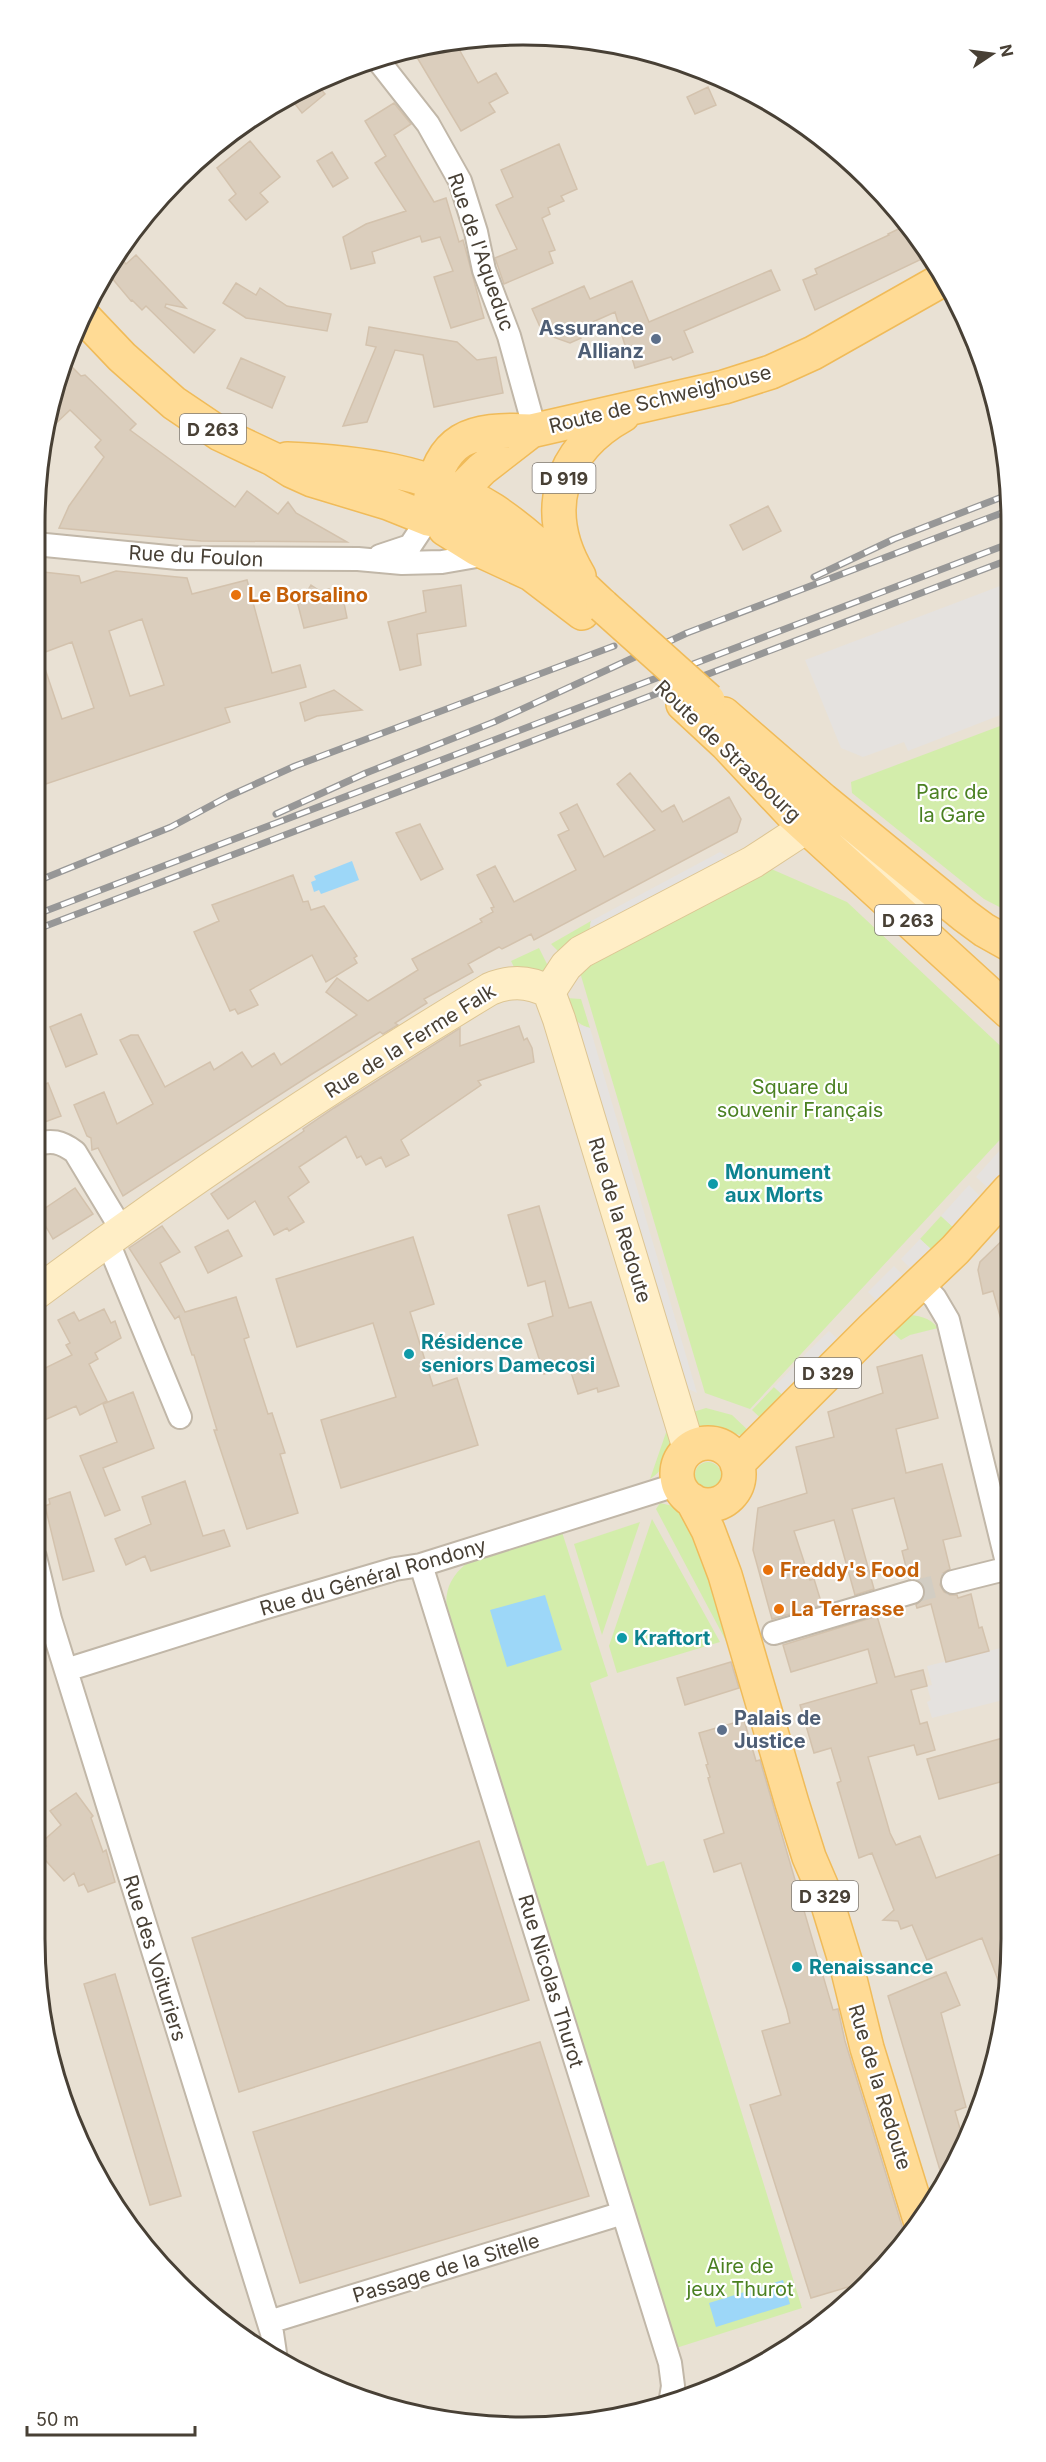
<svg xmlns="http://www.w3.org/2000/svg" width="1046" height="2462" font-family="Inter,sans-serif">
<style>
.residential{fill:#e9e1d4}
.green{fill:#d3edab}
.parking{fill:#e5e2df}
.water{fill:#9dd7f8}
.building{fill:#dbcebd;stroke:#d3c2ad;stroke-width:1.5;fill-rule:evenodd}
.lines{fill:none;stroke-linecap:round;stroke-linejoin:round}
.street-tunnel{stroke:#d2cdc3;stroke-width:22;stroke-dasharray:22 11;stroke-linecap:butt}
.street-casing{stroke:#c1b7a8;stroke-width:26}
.secondary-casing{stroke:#ddc593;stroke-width:34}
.primary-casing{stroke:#f0bb59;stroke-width:36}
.street{stroke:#fff;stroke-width:22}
.secondary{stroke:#ffeec6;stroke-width:32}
.primary{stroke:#ffdb95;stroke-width:33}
.rail-casing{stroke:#979797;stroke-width:7}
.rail{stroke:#fff;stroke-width:4.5;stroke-dasharray:14;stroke-linecap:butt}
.primary-bridge-casing{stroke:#f0bb59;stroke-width:36;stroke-linecap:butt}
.primary-bridge{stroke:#ffdb95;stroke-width:33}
.service-dot{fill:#5c6f8a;stroke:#fff;stroke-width:2}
.food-dot{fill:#e8710a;stroke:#fff;stroke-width:2}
.culture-dot{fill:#0f9aa8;stroke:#fff;stroke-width:2}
.labels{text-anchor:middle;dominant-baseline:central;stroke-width:4.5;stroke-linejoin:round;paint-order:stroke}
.shield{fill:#fff;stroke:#7f7972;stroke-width:1.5}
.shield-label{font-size:18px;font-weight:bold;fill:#484035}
.street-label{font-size:20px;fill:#484035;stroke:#fff}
.service-label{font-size:20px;font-weight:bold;fill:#4e5e75;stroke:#fff;text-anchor:end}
.food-label{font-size:20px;font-weight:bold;fill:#c56008;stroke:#fff;text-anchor:start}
.park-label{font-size:20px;fill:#4b8122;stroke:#fff}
.culture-label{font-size:20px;font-weight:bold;fill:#0d838f;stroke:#fff;text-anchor:start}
.rim{fill:none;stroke:#484035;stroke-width:3}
</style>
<rect width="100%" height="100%" fill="#f5f0e6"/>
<!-- residential -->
<path class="residential" d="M491 36 587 39 680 61 820 135 910 225 974 336 1007 459 1011 1939 985 2096 946 2183 890 2261 767 2362 618 2418 523 2427 428 2418 279 2362 156 2261 100 2183 61 2096 35 1939V523L61 366 100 278 156 201 226 135 307 85 397 51Z"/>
<!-- green -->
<path class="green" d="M1008 723 1009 912 984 899 852 793 851 782Z
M769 868 847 902 1009 1054V1130L750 1409 705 1393 579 969Z
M591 921 587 942 564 957 551 944Z
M539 948 551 972 516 971 511 961Z
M566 998 581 999 590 1028C573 1023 571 1014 566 998Z
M941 1216 954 1228 933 1251 920 1239Z
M905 1315C918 1315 929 1317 938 1328L910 1335 901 1340 886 1326Z
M774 1387 786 1398 766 1423 752 1410Z
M706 1408 732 1415 752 1434 740 1435 711 1428 696 1429 693 1412Z
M670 1421C676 1444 671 1465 650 1479Z
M695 1475a13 13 0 1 1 26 0a13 13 0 1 1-26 0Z
M660 1503 673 1506 687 1515 731 1639 726 1641 656 1509Z
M652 1519 720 1642 617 1673 609 1646Z
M640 1522 602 1635 574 1544Z
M562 1532 608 1676 590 1683 647 1866 664 1861 802 2308 676 2348 447 1613C444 1591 450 1577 467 1563Z"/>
<!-- parking -->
<path class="parking" d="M1008 583V712L908 751 904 742 863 757 841 748 805 660Z
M720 852 745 866 607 938 590 925 591 921Z
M559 1019 590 1028 697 1393 667 1379Z
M1000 1150 1009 1158V1164L988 1188 976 1177Z
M969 1185 981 1197 954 1228 941 1216Z
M920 1239 933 1251 913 1271 901 1259Z
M894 1266 906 1278 880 1304 868 1292Z
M829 1331 842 1343 815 1369 803 1356Z
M796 1364 808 1376 786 1398 774 1387Z
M1005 1647 1011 1670V1698L932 1718 927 1702 931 1700 927 1686 932 1685 927 1666Z"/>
<!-- water -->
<path class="water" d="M352 861 359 880 321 894 319 890 314 892 311 882 316 880 314 876Z
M545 1595 562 1650 507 1667 490 1610Z
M783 2280 790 2304 716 2327 709 2303Z"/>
<!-- building -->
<path class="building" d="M455 42 478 83 496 73 508 93 489 103 495 112 461 131 412 49Z
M314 82 325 94 302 113 289 96Z
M708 87 716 105 695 114 687 97Z
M394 103 411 124 394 135 434 202 446 198 459 242 463 240 484 318 451 328 434 277 453 271 440 237 422 242 420 236 372 252 375 263 351 269 343 237 366 224 406 211 375 163 386 156 365 121Z
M250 141 280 177 260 193 268 202 246 220 229 200 236 194 217 168Z
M559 144 577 189 561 196 564 201 548 208 550 214 542 218 555 250 549 252 553 263 504 284 495 258 517 249 496 205 513 197 501 170Z
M332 152 348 178 333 187 317 161Z
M909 224 928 256 815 310 803 280 817 274 815 269 889 235 888 234Z
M136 255 186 308 166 304 165 307 215 330 194 353 146 306 142 310 132 300 131 301 106 271 121 258 126 264Z
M771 270 780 290 684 331 693 352 673 360 671 357 635 368 630 351 627 352 615 312 577 329 581 338 570 343 550 336 545 327 541 329 532 309 584 286 590 299 632 281 649 322Z
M236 283 256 295 260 288 287 306 331 314 327 331 246 318 223 303Z
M369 327 457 342 477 360 496 357 503 393 434 407 423 355 395 350 367 422 343 426 376 347 366 345Z
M241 358 285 377 272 408 227 388Z
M69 364 81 376 85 375 136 424 130 430 235 507 247 491 278 514 288 502 296 513 347 542 201 541 59 528 69 506 104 457 95 447 101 440 70 410 50 429 59 373Z
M768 506 781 531 743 550 730 525Z
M34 571 79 576 81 583 116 571 187 578 192 594 247 580 272 673 300 665 306 687 225 708 230 722 34 788ZM142 619 164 685 130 696 109 631ZM72 642 94 708 62 719 40 654Z
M311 585 320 591 329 589 331 601 343 598 347 618 304 628 296 597 305 595Z
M461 585 466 626 417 634 421 665 400 670 388 622 426 612 423 591Z
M334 690 362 710 317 716 305 721 300 703Z
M630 773 662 812 674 805 683 822 729 797 741 819 737 832 534 940 531 934 502 949 499 947 468 964 473 972 424 999 427 1003 395 1023 398 1025 383 1034 380 1032 312 1074 123 1196 98 1148 92 1150 91 1138 87 1136 74 1105 104 1092 117 1124 153 1104 120 1040 131 1035H138L165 1087 210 1062 214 1070 242 1052 252 1067 274 1053 281 1065 357 1015 326 992 337 978 368 1001 418 970 412 959 482 922 480 919 493 912 491 908 494 907 477 875 495 866 514 902 576 870 558 835 569 830 560 813 577 804 604 857 655 830 617 784Z
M420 824 443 869 421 880 396 833Z
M293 875 303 902 308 901 311 910 324 906 357 956 354 958 357 963 326 982 312 955 250 990 258 1005 238 1014 235 1009 230 1011 194 932 219 921 212 905Z
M81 1014 97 1054 66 1067 50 1027Z
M519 1026 524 1040 527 1038 532 1048 534 1062 478 1081 481 1085 401 1140 409 1155 386 1167 381 1157 366 1165 361 1156 357 1158 346 1136 299 1167 309 1182 288 1197 304 1222 289 1231 287 1228 274 1235 255 1201 228 1219 211 1194 304 1131 303 1129 334 1108 460 1028V1046Z
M48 1083 61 1116 34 1126V1088Z
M75 1188 93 1214 53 1239 38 1213Z
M539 1206 569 1308 591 1302 619 1386 598 1392 597 1388 578 1394 569 1366 544 1374 528 1324 553 1316 545 1281 528 1286 508 1215Z
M162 1226 180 1252 160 1263 185 1312 236 1297 249 1337 244 1339 268 1414 272 1413 285 1453 280 1454 298 1513 247 1529 214 1430H217L194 1355H192L179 1316 175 1319 129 1248Z
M228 1230 242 1256 208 1273 195 1247Z
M1009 1234 1010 1329 1004 1330 993 1291 983 1294 978 1270 980 1262Z
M413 1237 434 1304 410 1312 433 1386 457 1378 478 1445 341 1488 321 1420 396 1397 373 1323 297 1347 276 1279Z
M104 1309 111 1323 115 1321 121 1338 95 1353 98 1359 89 1364 107 1401 80 1415 76 1406 40 1422 34 1412V1379L43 1374 41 1370 72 1355 66 1345 70 1343 58 1320 74 1312 79 1321Z
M922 1355 938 1418 896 1429 906 1473 942 1464 961 1536 943 1540 950 1569 943 1573 940 1585 944 1592 950 1595H957L958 1598 971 1594 979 1628 982 1627 989 1651 946 1662 931 1604 917 1608 916 1605 925 1596V1589L921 1582 909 1579 902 1551 908 1549 894 1498 852 1509 874 1589 855 1595 834 1520 794 1531 810 1580 814 1579 822 1605 772 1619 753 1550 758 1508 807 1493 796 1447 834 1437 828 1412 883 1393 877 1367Z
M133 1392 154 1448 103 1468 120 1510 105 1516 80 1456 117 1442 103 1404Z
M185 1481 203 1536 224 1530 230 1546 151 1571 145 1556 126 1565 115 1539 151 1524 142 1497Z
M70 1492 94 1571 63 1580 45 1506 50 1504 49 1499Z
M877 1616 895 1677 923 1670 927 1686 911 1690 920 1724 927 1722 935 1750 917 1755 914 1745 868 1757 890 1833 896 1845 920 1836 936 1878 1011 1850V1939L1003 1993 982 1938 927 1960 912 1925 901 1929 898 1921 883 1920 894 1910 872 1853 859 1858 837 1783 841 1781 831 1748 814 1753 800 1705 877 1683 868 1649 791 1672 783 1645Z
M731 1662 739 1688 685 1705 677 1678Z
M744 1720 756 1761 760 1760 833 2010 838 2009 845 2041 906 2239 890 2261 865 2282 811 2298 750 2105 781 2095 762 2031 790 2023 787 2010 741 1863 714 1872 704 1840 724 1833 708 1778 710 1777 706 1765 708 1764 699 1733Z
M1003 1738 1011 1763V1779L939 1799 927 1759Z
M76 1793 93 1816 91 1818 103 1852 106 1850 115 1882 88 1892 84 1884 79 1886 74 1873 64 1881 39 1853 46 1846 42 1842 61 1825 50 1811Z
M479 1841 529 2000 239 2092 192 1938Z
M946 1972 960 2005 941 2013 966 2107 955 2111 964 2143 954 2166 940 2170 888 1996Z
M115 1974 181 2196 150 2205 84 1984Z
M540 2042 589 2196 300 2283 253 2132Z"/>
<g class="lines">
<!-- street-tunnel -->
<path class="street-tunnel" d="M912 1592 953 1582"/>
<defs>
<path id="street" d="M377 59 428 124 460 181 476 232 484 270 509 336 535 430
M35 544 178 558 358 559 402 563 442 562 488 554
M380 556 410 546 428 519
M35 1144C52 1140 60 1141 75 1152L122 1230
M107 1240 180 1417
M921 1283 935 1298 948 1320 1010 1575
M35 1557 50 1619 272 2333 276 2360
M421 1565 670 2363 673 2386 671 2398
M953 1582 1009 1568
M774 1633 912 1592
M66 1670 263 1608 395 1569 421 1565 679 1484
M269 2322 623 2213"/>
<path id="secondary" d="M549 992 566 966 581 952 753 862 799 832 818 827H828L900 883 927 899
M549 992 559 1019 689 1449
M35 1294C181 1185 334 1083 490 989 511 980 530 981 549 992"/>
<path id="primary" d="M83 316 122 357 174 403 220 434 273 459 292 471 312 480 388 503 428 519 495 531 548 553
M287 459C357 462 432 471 493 510 534 537 567 573 603 606
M430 502C439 437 470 428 531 431
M428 519 459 492 482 469 531 431 724 387 771 372 813 353 942 280
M445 529 477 549 531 574 582 613
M579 576C541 513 558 451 623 415
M683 704 726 744 790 812 1009 1012
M724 714 823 800 965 916 984 930 1009 944
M677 1474a31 31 0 1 1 62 0a31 31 0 1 1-62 0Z
M737 1464 873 1328 955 1250 1009 1190
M692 1500 708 1530 725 1575 792 1803 809 1857 824 1892 847 1967 867 2048 920 2220"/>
</defs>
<!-- street casing -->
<use href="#street" class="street-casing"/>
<!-- secondary casing -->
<use href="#secondary" class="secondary-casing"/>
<!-- primary casing -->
<use href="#primary" class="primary-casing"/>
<!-- street -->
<use href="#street" class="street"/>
<!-- secondary -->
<use href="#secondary" class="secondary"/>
<!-- primary -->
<use href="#primary" class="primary"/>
<defs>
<path id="rail" d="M814 577 894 539 1007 495
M276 814 366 773 494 722 687 633 1007 511
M35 882 171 827 227 797 295 766 614 646
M35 915 1008 544
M35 930 1008 560"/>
</defs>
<!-- rail casing -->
<use href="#rail" class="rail-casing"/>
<!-- rail -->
<use href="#rail" class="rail"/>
<defs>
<path id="primary-bridge" d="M603 606 708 700"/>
</defs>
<!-- primary-bridge casing -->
<use href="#primary-bridge" class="primary-bridge-casing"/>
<!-- primary-bridge -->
<use href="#primary-bridge" class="primary-bridge"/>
</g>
<!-- markers -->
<g class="service-dot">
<circle cx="656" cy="339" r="6"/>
<circle cx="722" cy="1730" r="6"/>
</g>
<g class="food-dot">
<circle cx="236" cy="595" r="6"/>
<circle cx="768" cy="1570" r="6"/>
<circle cx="779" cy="1609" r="6"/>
</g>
<g class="culture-dot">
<circle cx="713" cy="1184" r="6"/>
<circle cx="409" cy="1354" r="6"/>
<circle cx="622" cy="1638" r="6"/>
<circle cx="797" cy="1967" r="6"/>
</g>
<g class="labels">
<!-- shield labels -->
<g class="shield">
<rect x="180" y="414" width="66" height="30" rx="4.5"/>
<rect x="532.5" y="463" width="63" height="30" rx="4.5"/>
<rect x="875" y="905" width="66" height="30" rx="4.5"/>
<rect x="795" y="1358" width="66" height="30" rx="4.5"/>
<rect x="792" y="1881" width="66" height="30" rx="4.5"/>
</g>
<g class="shield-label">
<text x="213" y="429">D 263</text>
<text x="564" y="478">D 919</text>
<text x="908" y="920">D 263</text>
<text x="828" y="1373">D 329</text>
<text x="825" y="1896">D 329</text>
</g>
<!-- street labels -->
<g class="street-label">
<text transform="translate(481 252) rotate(71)">Rue de l'Aqueduc</text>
<text transform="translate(660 399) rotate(-14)">Route de Schweighouse</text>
<text transform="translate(196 556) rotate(3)">Rue du Foulon</text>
<text transform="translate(728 751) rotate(44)">Route de Strasbourg</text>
<text transform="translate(410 1041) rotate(-32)">Rue de la Ferme Falk</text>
<text transform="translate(620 1220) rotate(73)">Rue de la Redoute</text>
<text transform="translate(373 1577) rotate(-16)">Rue du Général Rondony</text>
<text transform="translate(155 1958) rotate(73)">Rue des Voituriers</text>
<text transform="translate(551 1981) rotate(73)">Rue Nicolas Thurot</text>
<text transform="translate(880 2087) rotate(73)">Rue de la Redoute</text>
<text transform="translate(446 2268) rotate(-17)">Passage de la Sitelle</text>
</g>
<!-- service labels -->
<g class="service-label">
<text x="644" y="328">Assurance<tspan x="644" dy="23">Allianz</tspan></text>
<text x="734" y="1718" text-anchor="start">Palais de<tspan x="734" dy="23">Justice</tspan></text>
</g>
<!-- food labels -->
<g class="food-label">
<text x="248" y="595">Le Borsalino</text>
<text x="780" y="1570">Freddy's Food</text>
<text x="791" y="1609">La Terrasse</text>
</g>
<!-- park labels -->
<g class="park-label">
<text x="952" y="792">Parc de<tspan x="952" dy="23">la Gare</tspan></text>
<text x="800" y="1087">Square du<tspan x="800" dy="23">souvenir Français</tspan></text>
<text x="740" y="2266">Aire de<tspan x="740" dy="23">jeux Thurot</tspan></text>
</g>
<!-- culture labels -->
<g class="culture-label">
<text x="725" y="1172">Monument<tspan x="725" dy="23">aux Morts</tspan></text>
<text x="421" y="1342">Résidence<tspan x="421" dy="23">seniors Damecosi</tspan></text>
<text x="634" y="1638">Kraftort</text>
<text x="809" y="1967">Renaissance</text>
</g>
</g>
<!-- crop -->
<path d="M0 0H1046V2462H0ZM523 45H523A478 478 0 0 1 1001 523V1939A478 478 0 0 1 523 2417H523A478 478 0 0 1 45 1939V523A478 478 0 0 1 523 45Z" fill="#fff" fill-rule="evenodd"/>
<path class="rim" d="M523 45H523A478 478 0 0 1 1001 523V1939A478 478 0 0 1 523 2417H523A478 478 0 0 1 45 1939V523A478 478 0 0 1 523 45Z"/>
<!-- north arrow -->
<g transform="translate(992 54) rotate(77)" stroke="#ffffff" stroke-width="4.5" paint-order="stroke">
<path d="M0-4.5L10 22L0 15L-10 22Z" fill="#484035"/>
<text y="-9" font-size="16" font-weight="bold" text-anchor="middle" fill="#484035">N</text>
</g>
<!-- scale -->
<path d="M27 2426v9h168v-9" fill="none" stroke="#484035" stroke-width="3"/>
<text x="36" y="2426" font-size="18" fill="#484035" stroke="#ffffff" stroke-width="4.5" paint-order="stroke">50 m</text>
</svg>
